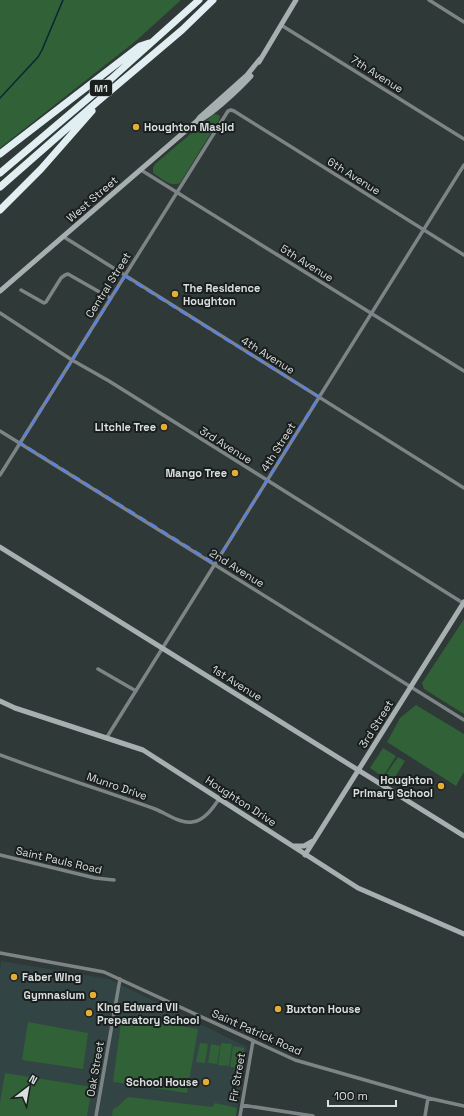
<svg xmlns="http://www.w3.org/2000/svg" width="464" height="1116" font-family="'Space Grotesk',sans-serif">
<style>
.built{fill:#324544}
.green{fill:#306137}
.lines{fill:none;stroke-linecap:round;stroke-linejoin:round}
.stream{stroke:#092634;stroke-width:1.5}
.street{stroke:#7e8485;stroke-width:3.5}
.secondary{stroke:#a7afb1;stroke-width:5}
.highway{stroke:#e2eff2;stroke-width:7}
.marked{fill:none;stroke:#5f81da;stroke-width:3;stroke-dasharray:8 5;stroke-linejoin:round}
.poi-dot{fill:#e4ae35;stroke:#1a1f1e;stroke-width:1.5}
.labels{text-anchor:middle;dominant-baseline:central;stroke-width:4;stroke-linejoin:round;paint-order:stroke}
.shield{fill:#1a1f1e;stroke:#a0a5a5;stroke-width:1}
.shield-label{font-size:10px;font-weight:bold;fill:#d9dfdf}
.street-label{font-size:11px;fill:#d9dfdf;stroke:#1a1f1e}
.poi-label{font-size:11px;font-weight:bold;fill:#d9dfdf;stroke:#1a1f1e;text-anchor:start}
</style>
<rect width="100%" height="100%" fill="#2e3938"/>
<!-- built -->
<path class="built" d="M1 961 109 979 247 1047 236 1116H0V971Z"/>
<!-- green -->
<path class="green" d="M0 0H181L137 40 0 148Z
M214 114 219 115 220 117 219 120 180 183C171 188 161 178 153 173V168L155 164Z
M464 619V714L424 689 422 683Z
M416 705 464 734V772L456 786 387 742 400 718Z
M383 748 396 756 383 777 370 768Z
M398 757 405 761 392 782 384 777Z
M122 1016 198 1029 187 1093 113 1082Z
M28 1022 88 1033 83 1069 22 1060Z
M200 1043 208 1044 205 1063 196 1062Z
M221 1043 232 1044 229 1066 218 1065Z
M211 1044 220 1046 217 1064 208 1063Z
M233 1046 244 1048 241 1068 230 1067Z
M5 1073 92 1087 87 1116H0V1103Z
M128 1097 212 1107 215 1103 237 1108 236 1116H112L113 1109 117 1107Z"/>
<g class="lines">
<!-- stream -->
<path class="stream" d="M0 98 38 57 42 50 63 0"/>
<!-- street -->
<path class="street" d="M429 0 464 22
M281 25 464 139
M141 170 464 371
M64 237 464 488
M21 290 44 303 46 302 61 278 65 275 68 274 110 298
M0 313 72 360 109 381 463 603
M0 431 464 720
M0 475 228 111 231 110 234 111 464 255
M98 669 136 691
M107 737 464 165
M0 755C51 774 104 791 155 809 166 813 180 824 192 822 204 821 213 808 219 799
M0 855 95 878 114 880
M0 953 104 972 295 1060 428 1098 464 1106
M242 1105 313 1116
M96 1116 120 979
M240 1116 253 1041
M425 1116 428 1098"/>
<!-- secondary -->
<path class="secondary" d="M259 62 296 0
M197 121C209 118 242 86 251 76
M0 291 197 121 200 117 247 75 260 59
M0 547 464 836
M0 701 15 708 143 750 358 888 464 934
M293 846H304L313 841
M305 855 464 602"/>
<!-- highway -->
<path class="highway" d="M0 154 140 46 149 43
M0 173 111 79 199 0
M0 187 97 102 182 30 213 0
M0 210 41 169 92 111"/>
</g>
<!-- marked area -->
<path class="marked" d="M125 276 319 397 215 564 20 443Z"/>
<!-- markers -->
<g class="poi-dot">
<circle cx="136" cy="127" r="4"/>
<circle cx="175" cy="294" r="4"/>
<circle cx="164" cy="427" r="4"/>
<circle cx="235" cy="473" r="4"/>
<circle cx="441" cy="786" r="4"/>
<circle cx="14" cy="977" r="4"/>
<circle cx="93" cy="995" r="4"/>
<circle cx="278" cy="1009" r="4"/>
<circle cx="89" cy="1013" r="4"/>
<circle cx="206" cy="1082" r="4"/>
</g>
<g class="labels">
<!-- shield labels -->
<rect class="shield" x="90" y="80" width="22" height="16" rx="3"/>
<g class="shield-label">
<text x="101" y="88">M1</text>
</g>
<!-- street labels -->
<g class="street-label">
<text transform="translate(377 74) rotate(32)">7th Avenue</text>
<text transform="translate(354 176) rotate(32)">6th Avenue</text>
<text transform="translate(92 199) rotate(-41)">West Street</text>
<text transform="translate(307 263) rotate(32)">5th Avenue</text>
<text transform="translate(108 285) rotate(-58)">Central Street</text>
<text transform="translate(268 355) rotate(32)">4th Avenue</text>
<text transform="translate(226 445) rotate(32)">3rd Avenue</text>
<text transform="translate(278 447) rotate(-58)">4th Street</text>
<text transform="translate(237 568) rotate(32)">2nd Avenue</text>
<text transform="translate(237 683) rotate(32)">1st Avenue</text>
<text transform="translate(376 724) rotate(-58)">3rd Street</text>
<text transform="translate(117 786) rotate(19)">Munro Drive</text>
<text transform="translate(241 801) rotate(33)">Houghton Drive</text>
<text transform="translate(59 860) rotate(13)">Saint Pauls Road</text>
<text transform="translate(257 1032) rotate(24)">Saint Patrick Road</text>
<text transform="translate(95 1069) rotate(-80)">Oak Street</text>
<text transform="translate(237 1077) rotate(-80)">Fir Street</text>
</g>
<!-- poi labels -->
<g class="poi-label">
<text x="144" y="127">Houghton Masjid</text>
<text x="183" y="288">The Residence<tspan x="183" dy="13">Houghton</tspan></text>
<text x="156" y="427" text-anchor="end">Litchie Tree</text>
<text x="227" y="473" text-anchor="end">Mango Tree</text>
<text x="433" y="780" text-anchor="end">Houghton<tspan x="433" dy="13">Primary School</tspan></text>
<text x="22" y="977">Faber Wing</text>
<text x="85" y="995" text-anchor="end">Gymnasium</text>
<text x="97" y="1007">King Edward VII<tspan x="97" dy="13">Preparatory School</tspan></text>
<text x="286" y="1009">Buxton House</text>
<text x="198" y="1082" text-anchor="end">School House</text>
</g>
</g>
<!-- north arrow -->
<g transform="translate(28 1088) rotate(31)" stroke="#1a1f1e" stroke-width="3" paint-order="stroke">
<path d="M0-3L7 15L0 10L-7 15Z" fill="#d9dfdf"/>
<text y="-6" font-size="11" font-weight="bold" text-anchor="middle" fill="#d9dfdf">N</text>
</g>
<!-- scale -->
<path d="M328 1100v6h68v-6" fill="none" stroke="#d9dfdf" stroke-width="2"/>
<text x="334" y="1100" font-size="12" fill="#d9dfdf" stroke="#1a1f1e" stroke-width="3" paint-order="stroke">100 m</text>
</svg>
